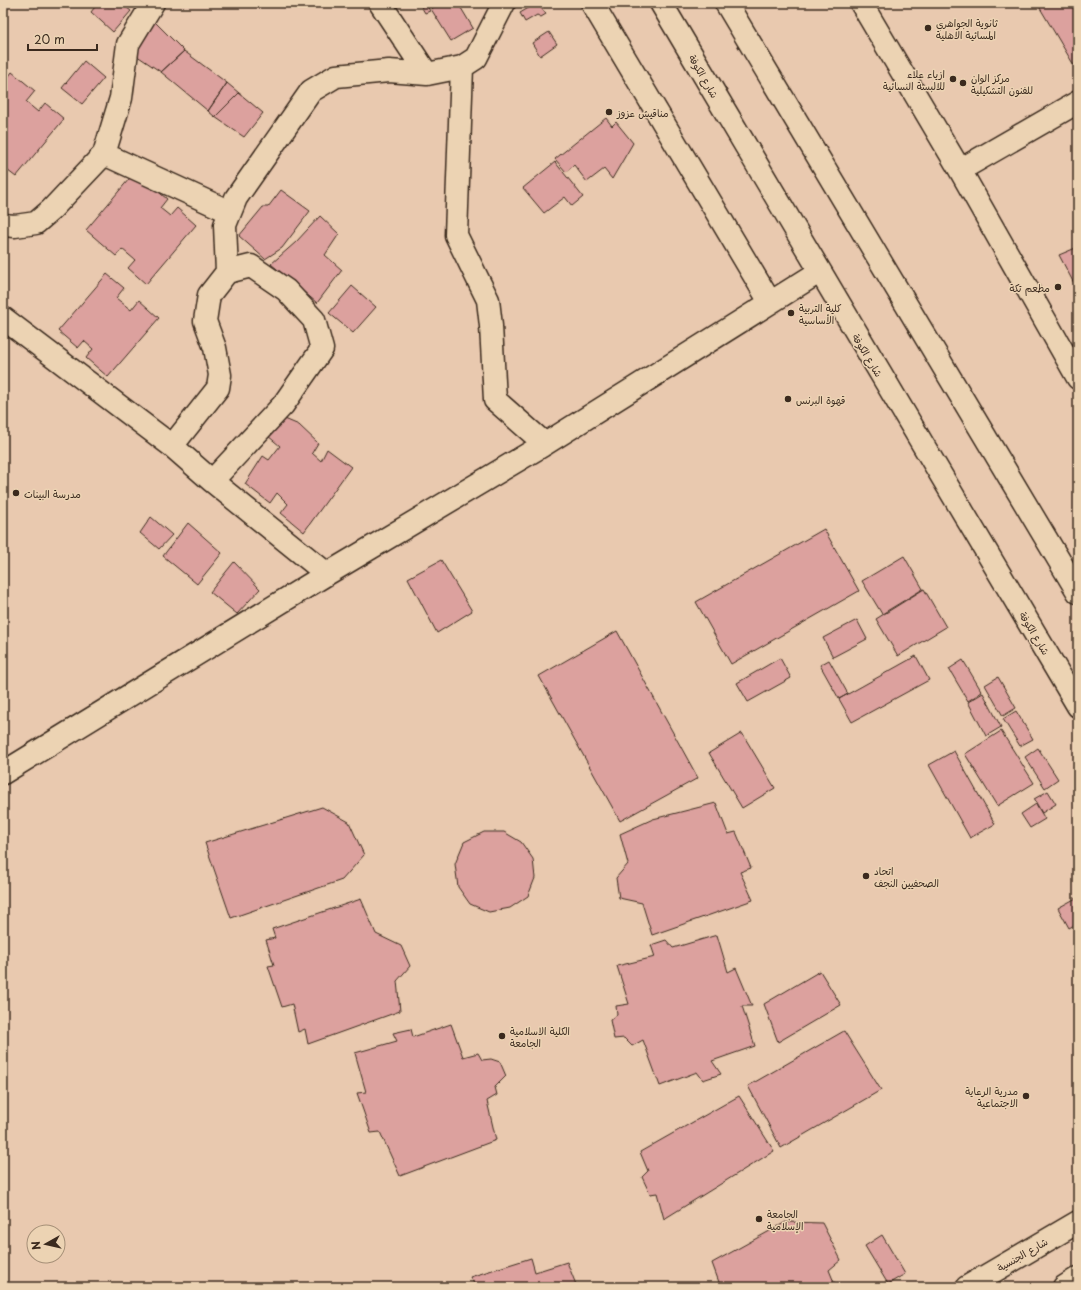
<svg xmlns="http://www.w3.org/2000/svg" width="1081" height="1290" font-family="'Playpen Sans','Playpen Sans Arabic',sans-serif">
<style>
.building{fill:#dca19e;stroke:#3b2a1e}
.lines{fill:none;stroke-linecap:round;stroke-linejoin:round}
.minor-casing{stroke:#3b2a1e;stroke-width:25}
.major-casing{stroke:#3b2a1e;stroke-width:25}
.highway-casing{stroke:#3b2a1e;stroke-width:25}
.minor{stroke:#ecd3b3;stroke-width:22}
.major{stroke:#ecd3b3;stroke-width:22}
.highway{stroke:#ecd3b3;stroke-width:22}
.poi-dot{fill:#3b2a1e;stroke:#ecd3b3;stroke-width:1.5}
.labels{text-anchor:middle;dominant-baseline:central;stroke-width:3;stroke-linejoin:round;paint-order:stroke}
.poi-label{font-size:10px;fill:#3b2a1e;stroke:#ecd3b3;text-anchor:start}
.street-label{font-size:10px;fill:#3b2a1e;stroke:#ecd3b3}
</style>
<rect width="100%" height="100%" fill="#e9c9af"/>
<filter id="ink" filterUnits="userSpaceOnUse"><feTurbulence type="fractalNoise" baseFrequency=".025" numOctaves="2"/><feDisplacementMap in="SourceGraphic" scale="8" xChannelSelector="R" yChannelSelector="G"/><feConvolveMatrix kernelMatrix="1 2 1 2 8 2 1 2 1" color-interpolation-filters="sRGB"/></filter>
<g filter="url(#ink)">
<!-- building -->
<path class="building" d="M98 3H121L131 11 113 32 91 12Z
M419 3H433L427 6 430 11 425 13Z
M440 3H458L473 28 451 41 431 9Z
M537 3 546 14 541 17 537 15 525 22 520 13Z
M1037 3H1078V64L1075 67Z
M151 18 184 51 161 72 127 49Z
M549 32 557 44 540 56 532 43Z
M184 51 227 83 208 111 161 72Z
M84 61 104 78 82 104 62 88Z
M12 72 35 91 26 102 38 112 45 103 64 119 16 177 3 167V84Z
M227 83 239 93 215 117 208 111Z
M239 93 263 113 244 137 215 117Z
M606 118 612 126 616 122 633 143 612 179 604 169 587 182 574 165 566 172 555 159Z
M555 162 583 197 572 206 565 197 544 213 523 188Z
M135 172 167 199 160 208 170 216 177 208 196 225 146 284 128 268 135 260 122 249 116 256 86 230Z
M281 190 310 211 282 248 265 259 239 236 263 207H268Z
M320 216 339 234 325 255 342 270 317 303 271 264 296 242Z
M1078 247V291L1059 255Z
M107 274 124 288 116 298 131 310 139 300 159 318 108 377 86 358 93 349 84 341 78 348 58 331Z
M352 286 376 307 353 333 329 313Z
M280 417 299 425 318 443 312 453 321 461 327 449 351 467 304 532 281 513 288 504 277 493 270 503 245 484 263 456 269 460 280 446 268 436Z
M151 517 172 535 159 549 140 533Z
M188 523 222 553 197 584 163 556Z
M824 529 859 591 731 664 696 602Z
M904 556 923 589 882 614 862 581Z
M441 560 472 611 437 633 408 578Z
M234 562 260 589 237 614 210 592Z
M924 589 946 627 898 656 876 619Z
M857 620 867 639 833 657 823 638Z
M617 631 698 778 620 821 539 676Z
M916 656 929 680 852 722 839 699Z
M780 658 791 678 748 702 737 683Z
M829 660 848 694 839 699 820 665Z
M963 660 982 692 968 701 949 669Z
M998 677 1016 708 1003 716 985 685Z
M983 693 1001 727 986 736 968 702Z
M1016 711 1033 739 1020 746 1003 719Z
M1001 731 1034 783 997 806 965 754Z
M742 733 775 788 742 808 709 753Z
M1038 748 1058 779 1045 788 1025 757Z
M954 751 995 824 970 838 929 765Z
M1048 791 1056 804 1042 813 1034 799Z
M716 803 728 834 736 832 751 868 740 872 753 900 652 935 642 903 619 898 616 878 628 864 620 834 653 819Z
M1036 804 1045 819 1030 828 1021 814Z
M322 807 349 822 364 855 342 880 231 918 205 843Z
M484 832H504L521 842 533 859 535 878 528 896 510 908 489 912 470 904 458 887 455 864 464 842Z
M1078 897V923L1069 928 1058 908Z
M361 899 376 934 401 946 410 966 397 981 400 1011 308 1044 305 1029 298 1032 292 1004 282 1007 268 966 274 965 266 940 275 938 272 929Z
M717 935 728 972 736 968 752 1006H742L755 1046 712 1061 721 1074 703 1080 697 1072 660 1086 643 1040 632 1046 624 1038 614 1039 610 1020 617 1015 616 1006 629 1004 617 966 655 957 651 945 666 940 673 948Z
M820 971 841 1005 778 1042 764 1004Z
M451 1024 463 1057 478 1053 482 1060 491 1059 500 1062 506 1076 495 1087 497 1095 487 1101 496 1140 400 1176 380 1132 371 1133 357 1093 366 1092 355 1053 397 1041 393 1033 411 1029 413 1037Z
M844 1031 881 1090 781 1148 748 1086Z
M739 1096 774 1151 664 1219 657 1193 650 1194 642 1177 648 1171 640 1152Z
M786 1222 822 1223 841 1260 829 1270 836 1287H717L720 1285 712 1263Z
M882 1235 905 1274 888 1284 865 1246Z
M531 1258 535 1272 567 1262 577 1287H476L470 1277Z"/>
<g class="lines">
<defs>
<path id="minor" d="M380 3 427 74
M592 3 770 302
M861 3 960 170 1078 378
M462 67 456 235 488 300 491 326 495 400 545 444
M104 154 230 212
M960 170 1078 102
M3 225 15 226 36 223 51 210 104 154 121 98 128 44 153 3
M227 272 225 225 236 198 311 91 336 76 389 71 427 74 462 67 476 58 504 3
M3 318 172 446 212 481 327 574
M172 446 218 388 220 375 215 348 205 321 209 295 227 272 251 266 286 290 314 320 322 349 283 405 212 481
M3 773 327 574 545 444 819 272"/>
<path id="major" d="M967 1287 1078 1222
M1064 1287 1078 1278"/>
<path id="highway" d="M661 3 1078 706
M726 3 1078 592"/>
</defs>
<!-- minor casing -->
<use href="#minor" class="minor-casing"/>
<!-- major casing -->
<use href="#major" class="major-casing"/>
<!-- highway casing -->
<use href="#highway" class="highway-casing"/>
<!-- minor -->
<use href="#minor" class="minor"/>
<!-- major -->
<use href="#major" class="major"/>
<!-- highway -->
<use href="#highway" class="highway"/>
</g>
</g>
<!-- markers -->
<g class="poi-dot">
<circle cx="928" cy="28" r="4"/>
<circle cx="953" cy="79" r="4"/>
<circle cx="963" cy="83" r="4"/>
<circle cx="609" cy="112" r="4"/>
<circle cx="1058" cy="287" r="4"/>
<circle cx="791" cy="313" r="4"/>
<circle cx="788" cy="399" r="4"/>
<circle cx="16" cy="493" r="4"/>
<circle cx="866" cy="876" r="4"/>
<circle cx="502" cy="1036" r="4"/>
<circle cx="1026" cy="1096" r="4"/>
<circle cx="759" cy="1219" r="4"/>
</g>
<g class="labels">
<!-- poi labels -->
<g class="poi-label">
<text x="936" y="22">ثانوية الجواهري<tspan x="936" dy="12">المسائية الاهلية</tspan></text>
<text x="945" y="73" text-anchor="end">ازياء علاء<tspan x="945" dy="12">للالبسة النسائية</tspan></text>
<text x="971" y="77">مركز الوان<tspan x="971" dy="12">للفنون التشكيلية</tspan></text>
<text x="617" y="112">مناقيش عزوز</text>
<text x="1050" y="287" text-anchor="end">مطعم تكة</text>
<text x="799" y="307">كلية التربية<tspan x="799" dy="12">الأساسية</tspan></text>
<text x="796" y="399">قهوة البرنس</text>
<text x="24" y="493">مدرسة البينات</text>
<text x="874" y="870">اتحاد<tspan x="874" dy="12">الصحفيين النجف</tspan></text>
<text x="510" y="1030">الكلية الاسلامية<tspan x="510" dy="12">الجامعة</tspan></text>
<text x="1018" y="1090" text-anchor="end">مدرية الرعاية<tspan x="1018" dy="12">الاجتماعية</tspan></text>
<text x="767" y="1213">الجامعة<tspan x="767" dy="12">الإسلامية</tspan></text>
</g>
<!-- street labels -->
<g class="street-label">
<text transform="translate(704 76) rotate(60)">شارع الكوفة</text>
<text transform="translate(868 355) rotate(59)">شارع الكوفة</text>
<text transform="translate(1035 633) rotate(59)">شارع الكوفة</text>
<text transform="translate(1022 1254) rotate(-30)">شارع الجنسية</text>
</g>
</g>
<!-- margin -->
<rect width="1081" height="1290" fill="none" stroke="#ecd3b3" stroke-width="16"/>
<rect x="8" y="8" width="1065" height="1274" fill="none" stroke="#3b2a1e" stroke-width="1.5" filter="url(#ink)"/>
<!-- north arrow -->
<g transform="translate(46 1244) rotate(262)"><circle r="19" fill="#ecd3b3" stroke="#a58f77"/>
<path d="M0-3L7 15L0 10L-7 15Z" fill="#3b2a1e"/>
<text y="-6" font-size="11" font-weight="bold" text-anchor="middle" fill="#3b2a1e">N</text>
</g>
<!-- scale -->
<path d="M28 44v6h69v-6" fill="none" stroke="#3b2a1e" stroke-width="2"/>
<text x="34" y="44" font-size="12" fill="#3b2a1e" stroke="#ecd3b3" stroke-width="3" paint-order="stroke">20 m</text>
</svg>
